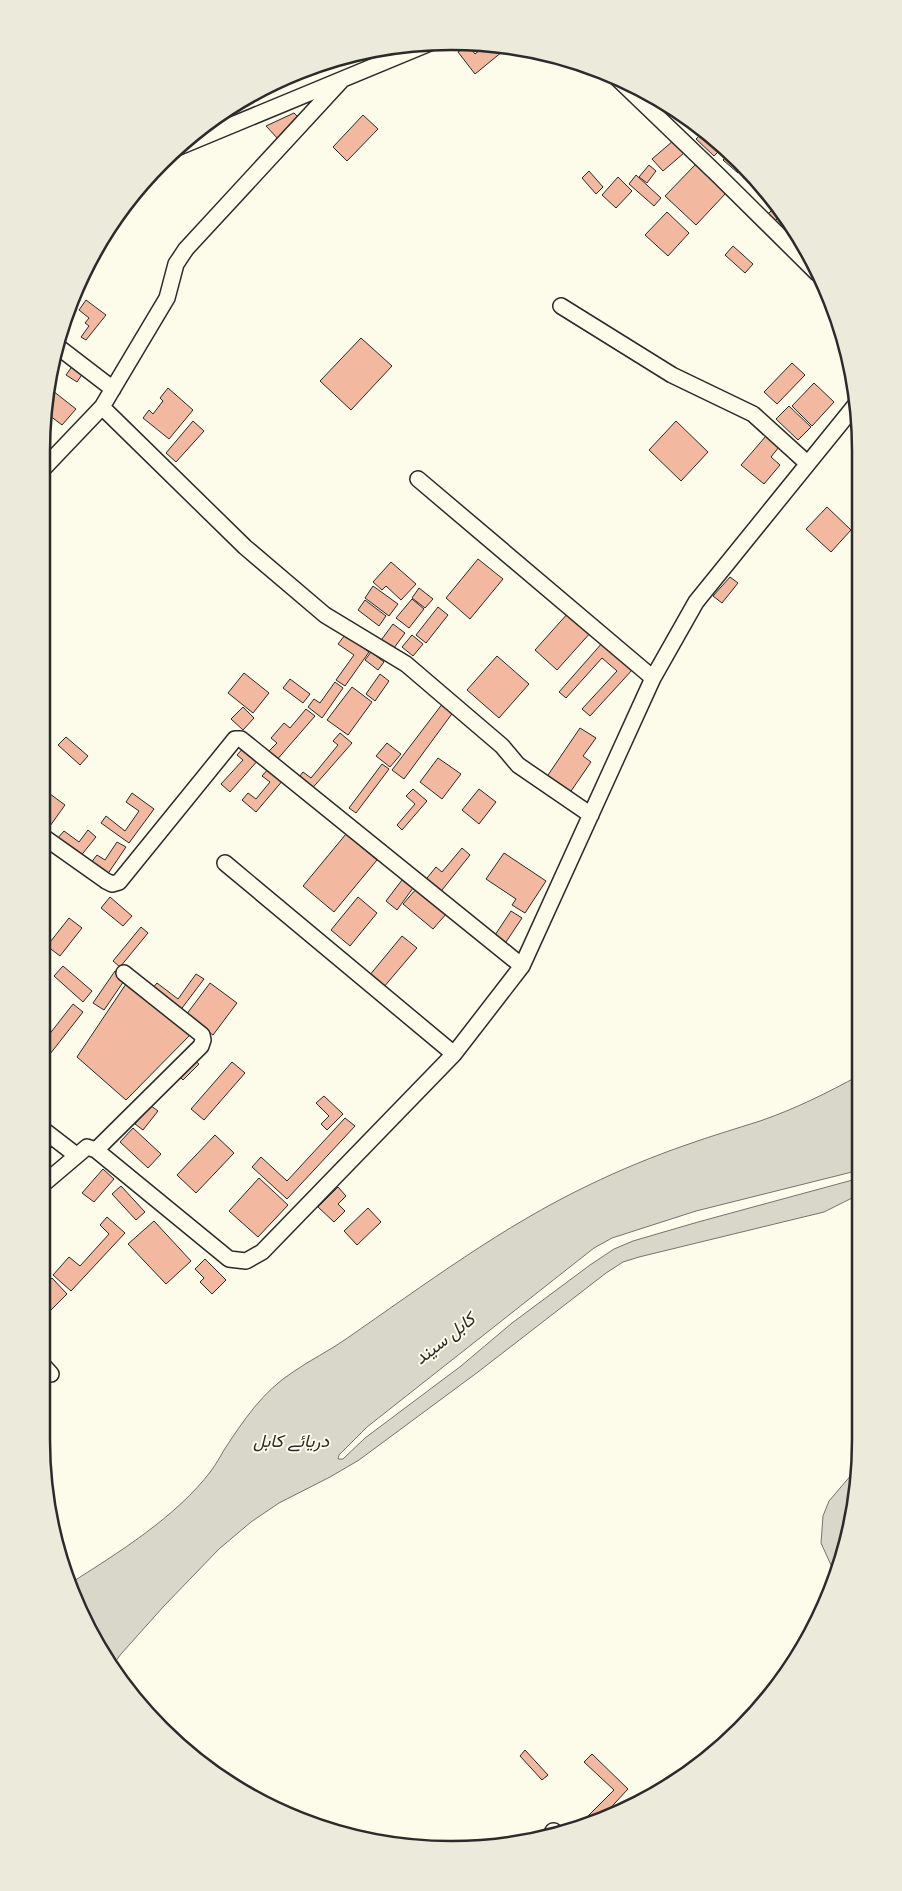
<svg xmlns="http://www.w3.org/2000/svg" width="902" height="1891" font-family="'Golos Text',Vazirmatn,sans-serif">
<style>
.water{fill:#d8d7c9;stroke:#74746e}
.building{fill:#f2b8a0;stroke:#2b2b2b}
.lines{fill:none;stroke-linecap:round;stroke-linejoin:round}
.street-casing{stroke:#2b2b2b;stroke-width:18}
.street{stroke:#fdfbea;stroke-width:15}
.labels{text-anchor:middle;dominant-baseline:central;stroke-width:4;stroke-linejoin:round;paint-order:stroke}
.water-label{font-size:18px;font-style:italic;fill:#2b2b2b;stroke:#fdfbea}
.rim{fill:none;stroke:#2b2b2b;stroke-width:2.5}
</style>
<rect width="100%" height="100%" fill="#fdfbea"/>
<!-- water -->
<path class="water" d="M860 1075V1170L696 1211 612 1238 594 1248 367 1427 339 1455 338 1459H343L365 1438 461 1366 512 1323 590 1265 614 1249 633 1241 698 1222 860 1178V1194L824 1212 639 1257 623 1262 606 1273 478 1372 359 1460 330 1477 279 1503 251 1522 219 1549 164 1606 121 1654 113 1665 69 1584C118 1553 176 1517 211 1471 216 1464 220 1457 224 1450 243 1421 263 1391 293 1372 310 1360 329 1351 346 1339 424 1285 503 1226 589 1185 620 1170 654 1156 686 1145 711 1136 735 1129 760 1121 795 1109 827 1093 860 1075Z
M858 1467 853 1520 836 1576 821 1543 823 1516 829 1501Z"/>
<!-- building -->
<path class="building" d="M468 45 475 54 486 45 508 47 475 74 458 52Z
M294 113 299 118 279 140 266 126Z
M363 115 378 129 347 161 333 147Z
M705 130 722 148 714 156 696 139Z
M673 141 684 153 663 171 652 159Z
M729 154 742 168 738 173 723 160Z
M696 164 726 193 696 225 665 196Z
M649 165 656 171 647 183 639 177Z
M589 171 603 187 596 194 582 178Z
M636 175 661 198 654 206 629 184Z
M618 177 632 191 616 208 602 195Z
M778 204 783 213 773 223 766 216Z
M667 212 689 233 668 256 645 235Z
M787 221 792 230 786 236 779 230Z
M733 246 753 264 745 273 725 255Z
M86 300 106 315 86 340 81 337 89 326 85 323 89 318 79 310Z
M361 338 392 366 351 410 320 381Z
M792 363 805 375 777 404 764 392Z
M73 365 83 373 77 382 66 375Z
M814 383 834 402 812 426 792 406Z
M168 388 193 410 169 439 143 418 149 410 153 414 163 401 160 398Z
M53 391 76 409 62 425 45 412 46 400Z
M789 406 811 427 798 440 776 419Z
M193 421 204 431 176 462 166 453Z
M676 421 708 452 681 481 649 450Z
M766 436 779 447 771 457 780 465 764 484 741 465Z
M827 507 851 530 831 552 806 529Z
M478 559 503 579 470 619 446 598Z
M391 562 416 584 401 600 386 586 382 590 373 582Z
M730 577 738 583 722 603 713 596Z
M373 586 398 604 389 616 365 598Z
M419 588 433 599 425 608 412 598Z
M412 599 424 609 409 628 396 618Z
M365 600 386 616 379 626 358 610Z
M438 607 448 615 426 643 416 635Z
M569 612 591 632 557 670 535 650Z
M393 624 405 633 391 652 379 643Z
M345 635 369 652 345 686 336 680 354 655 338 644Z
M412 635 423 644 413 656 402 647Z
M603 642 633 669 590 716 582 709 617 671 602 658 566 698 559 692Z
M371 652 384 662 378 670 365 660Z
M497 656 529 684 499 718 467 690Z
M244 673 269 693 253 713 228 693Z
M380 674 389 681 375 701 366 694Z
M290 679 310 694 303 703 283 688Z
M335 682 343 688 322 718 308 707 314 699 320 703Z
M352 687 372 702 348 735 327 720Z
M443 703 454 711 404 779 392 770Z
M243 707 254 718 243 730 231 719Z
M306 709 315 716 275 762 266 754 277 743 271 738 284 723 290 728Z
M580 728 596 738 583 756 591 762 569 794 546 778Z
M340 733 352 743 309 792 296 781 303 772 311 778 338 745 333 741Z
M66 737 88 756 80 765 58 745Z
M387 743 401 754 390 767 376 756Z
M245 746 259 759 230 792 221 784 243 760 237 755Z
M438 758 461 774 442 799 420 782Z
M382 764 389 769 356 813 349 808Z
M270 767 284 779 256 812 242 800 248 793 256 799 270 782 262 776Z
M413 789 427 801 402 830 397 825 415 804 406 796Z
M479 789 496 802 479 824 462 810Z
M46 791 65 805 45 833 41 831V797Z
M132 793 154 809 129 843 101 823 106 816 125 831 139 811 126 802Z
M88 830 96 837 79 858 56 840 64 831 79 842Z
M346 834 377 860 334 912 303 886Z
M117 842 126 847 107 875 90 864 97 855 105 860Z
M462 848 470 855 438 895 423 883 436 867 442 872Z
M504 853 546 881 525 913 512 905 516 899 486 879Z
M402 880 413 888 397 910 386 901Z
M417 888 447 913 433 929 403 904Z
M110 897 132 916 123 926 101 908Z
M358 897 377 913 350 946 331 930Z
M511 911 522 918 504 945 493 938Z
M69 918 82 928 60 956 47 946Z
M141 927 148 933 120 967 113 961Z
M402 936 417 948 383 988 369 976Z
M63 966 92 991 83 1002 54 976Z
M115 971 126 978 104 1010 93 1003Z
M196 974 204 979 179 1012 150 991 157 983 178 999Z
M128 981 192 1033 126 1100 77 1057Z
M210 983 237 1003 213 1035 186 1015Z
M73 1004 83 1012 50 1054 41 1047V1045Z
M192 1058 199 1064 183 1080 177 1074Z
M232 1062 245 1073 204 1120 191 1109Z
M324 1096 343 1114 327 1130 321 1124 329 1116 316 1103Z
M150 1105 158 1111 143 1130 135 1124Z
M345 1118 355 1126 287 1199 252 1167 261 1157 287 1181Z
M133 1128 161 1154 148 1168 120 1142Z
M215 1135 234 1153 196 1193 177 1175Z
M41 1136 52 1147 41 1157Z
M103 1169 114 1179 94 1202 82 1193Z
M259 1178 288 1205 258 1237 229 1211Z
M121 1186 145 1212 136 1220 112 1194Z
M338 1187 346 1196 338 1204 345 1211 334 1222 318 1207Z
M368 1208 381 1222 357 1245 344 1231Z
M107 1217 125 1233 71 1291 53 1275 69 1257 80 1266 109 1234 100 1225Z
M154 1221 191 1261 166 1284 128 1244Z
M205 1259 226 1280 212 1294 200 1282 204 1278 195 1269Z
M52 1278 67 1294 41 1320V1285L43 1287Z
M525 1750 548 1775 542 1780 520 1756Z
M592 1754 628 1789 602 1817 581 1823 614 1790 584 1762Z
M630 1798 637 1804 620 1811 618 1810Z"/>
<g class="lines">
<defs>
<path id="street" d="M616 77 719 176 817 273
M179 147 430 43
M561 306 672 375 753 414 807 463
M57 346 113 389
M102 407 245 547 325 615 406 664 502 746 518 765 591 815
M41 471 102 407 167 298 176 264 186 249 342 80
M418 479 653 678
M41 835 106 881 112 884 119 882 235 739H241L522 966
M225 863 454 1054
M41 1128 76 1155
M96 1150 201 1046 203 1040 202 1035 124 973
M41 1186 87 1147 96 1150 229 1259 246 1261 262 1252 454 1054 522 966 653 678 696 602 857 403
M41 1363 51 1374
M553 1831H554"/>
</defs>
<!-- street casing -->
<use href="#street" class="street-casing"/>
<!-- street -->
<use href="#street" class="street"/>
</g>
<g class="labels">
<!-- water labels -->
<g class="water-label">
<text transform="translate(444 1338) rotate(-38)">کابل سيند</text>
<text x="291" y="1440">دریائے کابل</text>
</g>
</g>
<!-- crop -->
<path d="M0 0H902V1891H0ZM451 50H451A401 401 0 0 1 852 451V1440A401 401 0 0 1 451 1841H451A401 401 0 0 1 50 1440V451A401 401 0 0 1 451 50Z" fill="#eceadb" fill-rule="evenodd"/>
<path class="rim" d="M451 50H451A401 401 0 0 1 852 451V1440A401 401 0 0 1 451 1841H451A401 401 0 0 1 50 1440V451A401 401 0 0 1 451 50Z"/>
</svg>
